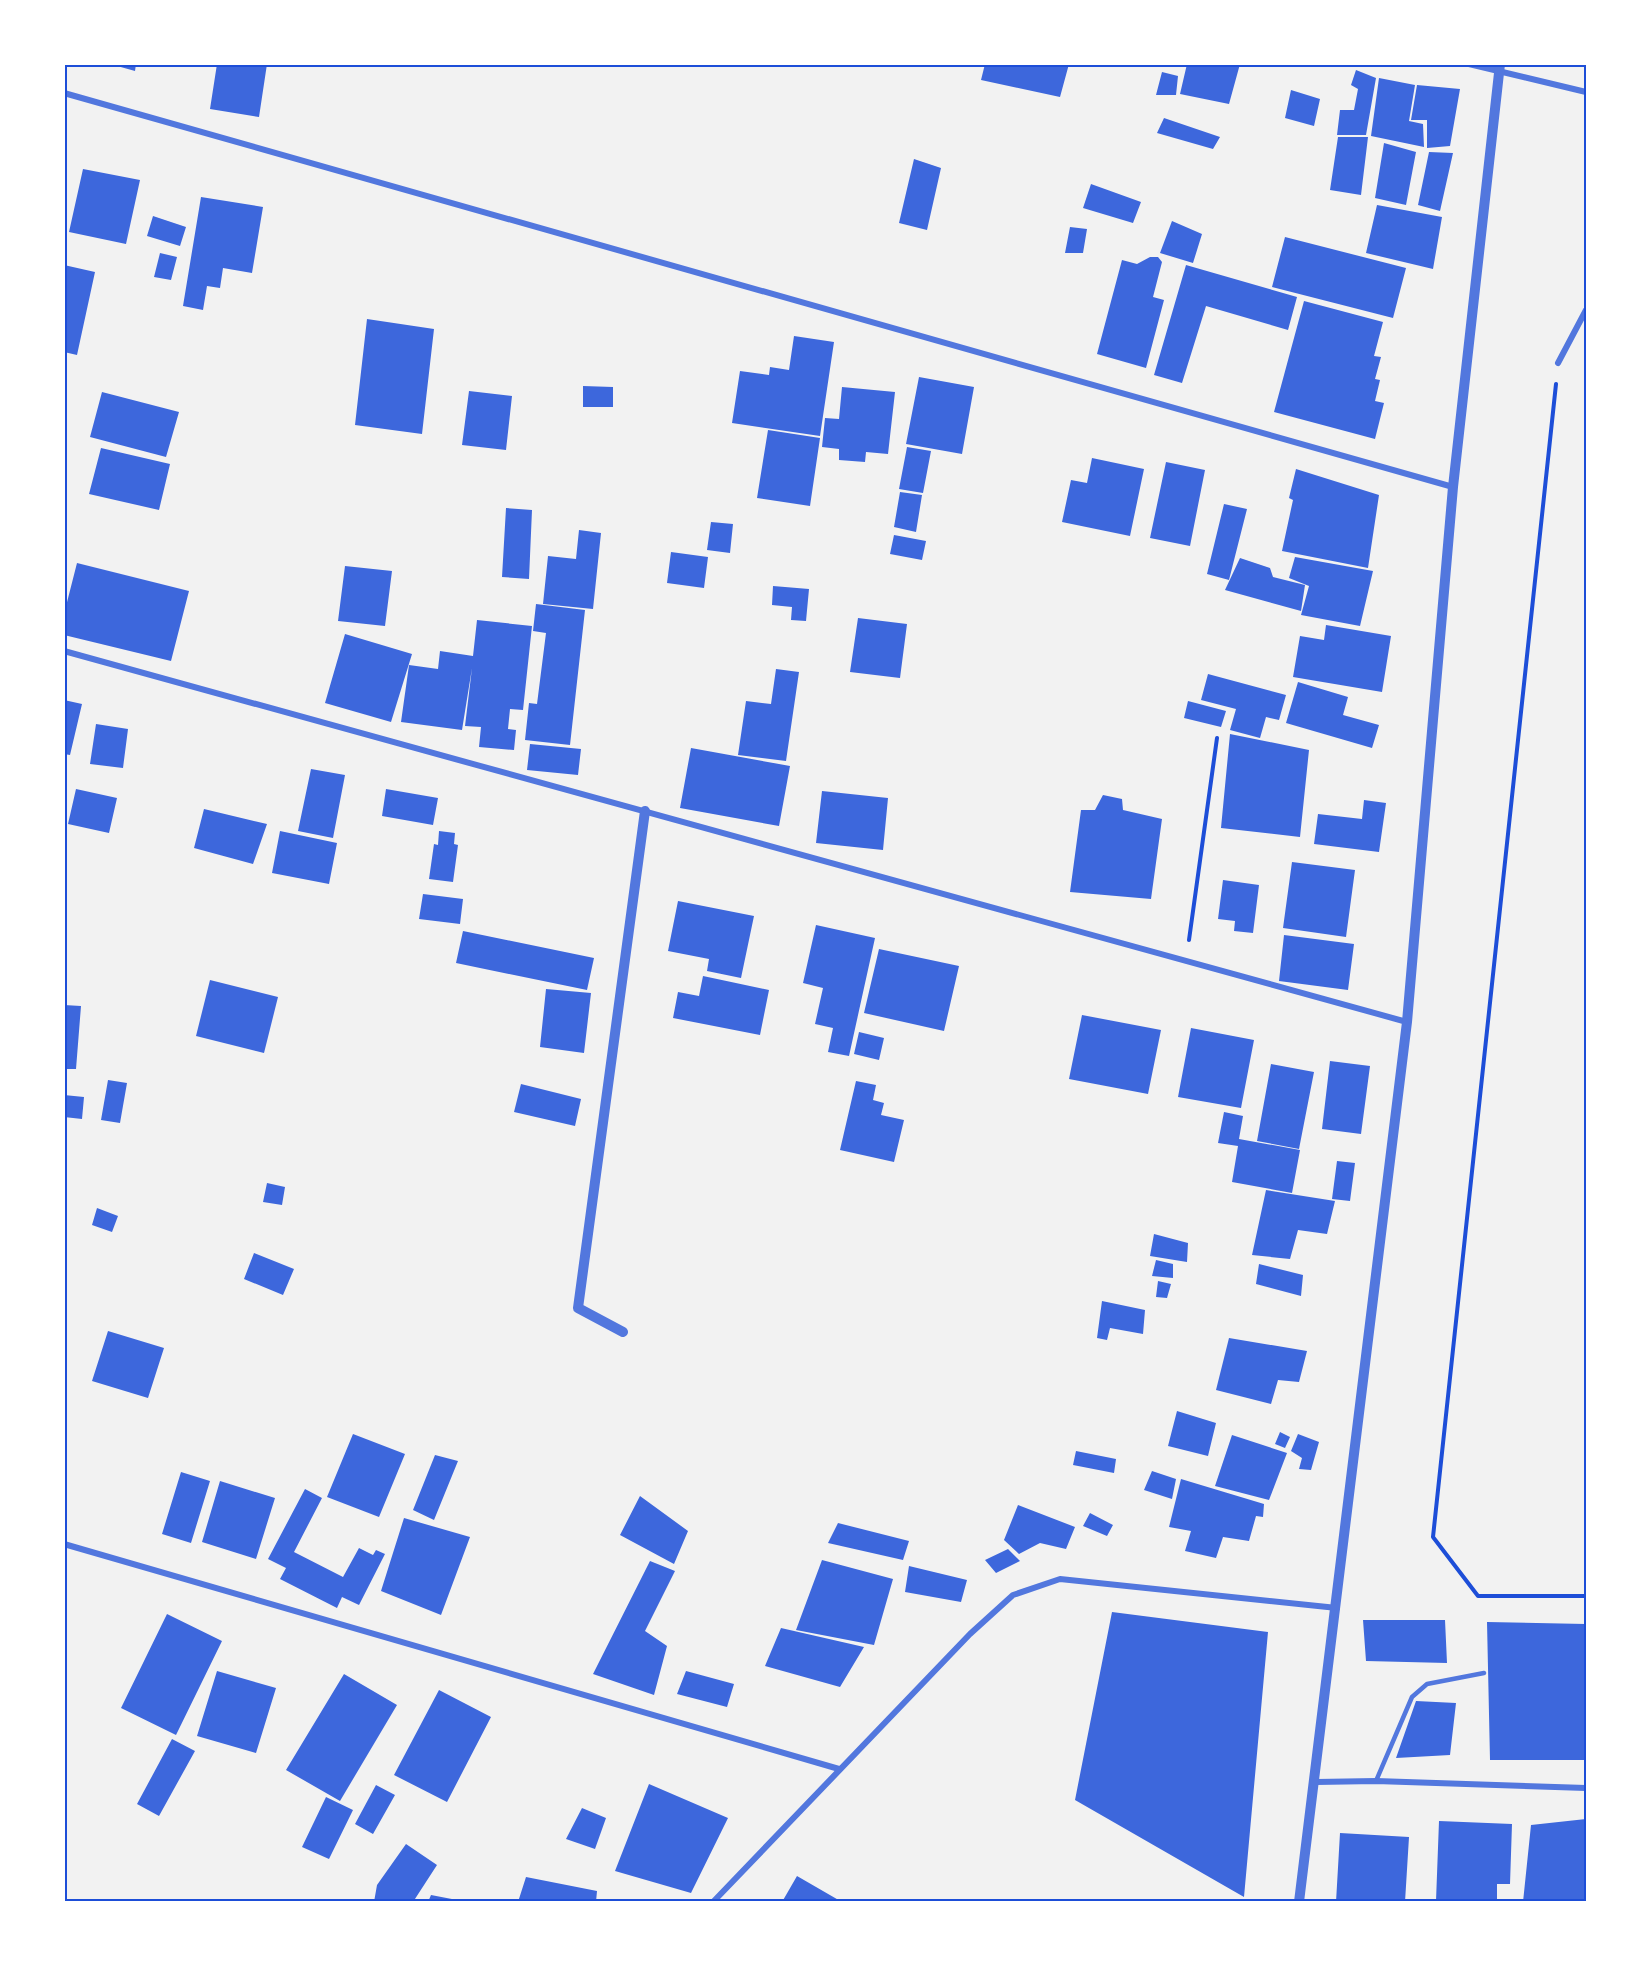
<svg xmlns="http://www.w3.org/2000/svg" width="1651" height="1966" font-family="'PT Sans Narrow',sans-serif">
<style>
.building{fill:#3d67dc}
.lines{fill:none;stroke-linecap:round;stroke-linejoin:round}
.path{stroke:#1d4ed8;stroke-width:4}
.service{stroke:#5277de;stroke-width:4.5}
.minor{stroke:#5277de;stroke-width:6}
.tertiary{stroke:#5277de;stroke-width:10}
.neatline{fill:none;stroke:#1d4ed8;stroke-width:2}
</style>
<rect width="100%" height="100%" fill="#f2f2f2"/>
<!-- building -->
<path class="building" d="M110 64H136L135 71Z
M217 64H267L259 117 210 109Z
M985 64H1069L1060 97 981 80Z
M1187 64H1240L1229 104 1180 94Z
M1356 70 1376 78 1366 135H1337L1340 110H1354L1358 89 1351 85Z
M1162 72 1178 76 1176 95H1156Z
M1379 78 1415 85 1409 121 1423 124 1424 147 1371 136Z
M1417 85 1460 89 1450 146 1427 148V120H1411Z
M1291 90 1320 99 1314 126 1285 118Z
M1164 118 1220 137 1213 149 1157 133Z
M1338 137H1368L1361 195 1330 190Z
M1384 143 1416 152 1406 205 1375 198Z
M1429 152 1453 153 1440 211 1418 205Z
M914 159 941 168 927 230 899 223Z
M83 169 140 180 126 244 69 232Z
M1091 184 1141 202 1133 223 1083 208Z
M201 197 263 207 252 273 223 268 220 288 207 286 203 310 183 306Z
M1377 205 1442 217 1433 269 1366 253Z
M153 216 186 227 180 246 147 236Z
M1172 221 1202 234 1193 263 1160 253Z
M1070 227 1087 229 1083 253H1065Z
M1285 237 1406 268 1393 318 1272 287Z
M160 253 177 257 171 280 154 277Z
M1150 257H1158L1162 262 1153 297 1164 300 1146 368 1097 354 1122 260 1137 264Z
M64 265 95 272 77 355 64 352Z
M1186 265 1297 297 1288 330 1206 306 1182 383 1154 375Z
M1304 301 1383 322 1374 356 1381 357 1375 379 1380 380 1375 401 1384 403 1375 439 1274 412Z
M367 319 434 329 422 434 355 425Z
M794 336 834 342 820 436 732 423 740 371 769 375 770 367 789 370Z
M919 377 974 387 962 454 906 444Z
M583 386 613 387V407H583Z
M842 387 895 392 888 454 866 452 865 462 839 460V449L822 447 825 418 839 419Z
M469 391 512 396 506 450 462 445Z
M102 392 179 412 166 457 90 437Z
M768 430 820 438 810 506 757 498Z
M907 447 931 451 923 493 899 489Z
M101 448 170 464 159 510 89 494Z
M1092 458 1144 469 1130 536 1062 522 1071 480 1087 483Z
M1166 462 1205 470 1190 546 1150 538Z
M1296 469 1379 495 1368 568 1282 551 1293 500 1289 498Z
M900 492 922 495 916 532 894 527Z
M1224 504 1247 509 1229 580 1207 574Z
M506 508 532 510 529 579 502 577Z
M711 522 733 524 730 553 707 550Z
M579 530 601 533 593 609 543 604 548 556 576 559Z
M894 535 926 541 922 560 890 554Z
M671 552 708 557 704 588 667 583Z
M1295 557 1373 571 1360 626 1301 615 1309 586 1289 578Z
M1240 558 1270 568 1273 577 1305 585 1301 611 1225 590Z
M77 563 189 591 171 661 64 635V614Z
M345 566 392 571 385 626 338 621Z
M773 586 809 589 806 621 791 620 792 607 772 605Z
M536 604 585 610 570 745 525 740 529 703 537 704 546 633 533 631Z
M858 618 907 624 900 678 850 672Z
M477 620 532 626 523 710 510 709 508 729 516 730 514 750 479 747 481 727 465 726 472 668 462 730 401 722 409 665 438 669 440 651 473 656Z
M1326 625 1391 636 1382 692 1293 677 1300 636 1324 640Z
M345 634 412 654 391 722 325 703Z
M776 669 799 672 786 761 738 755 746 701 771 704Z
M1208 674 1286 695 1279 720 1266 717 1260 738 1230 730 1236 709 1201 700Z
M1298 682 1348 697 1343 715 1379 725 1372 748 1286 723Z
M64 700 82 704 70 755 64 754Z
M1188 701 1226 711 1221 727 1184 718Z
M96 724 128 729 123 768 90 764Z
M1230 734 1309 750 1300 837 1221 828Z
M530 744 581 749 578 775 527 770Z
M691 748 790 766 779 826 680 808Z
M311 769 345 775 333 838 298 831Z
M76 789 117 798 109 833 68 824Z
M386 789 438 798 433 825 382 816Z
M822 791 888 798 883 850 816 843Z
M1103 795 1122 799 1123 810 1162 819 1151 899 1070 892 1081 810H1095Z
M1364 800 1386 803 1379 852 1314 844 1318 814 1362 819Z
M204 809 267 824 253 864 194 848Z
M280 831 337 843 329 884 272 873Z
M439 831 455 833 454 844 458 845 453 882 429 879 434 844 438 845Z
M1292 862 1355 870 1346 937 1283 928Z
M1223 880 1259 885 1253 933 1234 931 1235 921 1218 919Z
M423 894 463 899 460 924 419 919Z
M678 901 754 916 741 978 707 971 709 959 668 951Z
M816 925 875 938 849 1056 828 1052 833 1028 815 1024 823 988 803 983Z
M463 931 594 958 587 990 456 963Z
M1284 935 1354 944 1348 990 1279 981Z
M879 949 959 966 944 1031 864 1013Z
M703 976 769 990 760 1035 673 1018 678 992 699 996Z
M210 980 278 997 264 1053 196 1036Z
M546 989 591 993 584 1053 540 1047Z
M64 1005 81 1006 76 1069H64Z
M1082 1015 1161 1030 1148 1094 1069 1079Z
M1191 1028 1254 1040 1241 1108 1178 1097Z
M859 1032 884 1038 879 1060 854 1054Z
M1330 1061 1370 1066 1361 1134 1322 1129Z
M1271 1064 1314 1072 1299 1149 1257 1141Z
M108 1080 127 1083 120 1123 101 1120Z
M856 1081 876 1085 873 1100 884 1103 881 1115 904 1120 894 1162 840 1150Z
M521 1084 581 1099 575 1126 514 1112Z
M64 1095 84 1097 82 1119 64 1117Z
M1224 1112 1243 1116 1239 1139 1300 1150 1292 1193 1232 1182 1238 1146 1218 1143Z
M1337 1161 1355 1163 1350 1201 1332 1199Z
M267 1183 285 1187 282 1205 263 1202Z
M1266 1190 1335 1201 1327 1234 1298 1230 1290 1259 1252 1255Z
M97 1208 118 1216 112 1232 92 1225Z
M1154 1234 1188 1243 1187 1262 1150 1256Z
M254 1253 294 1269 283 1295 244 1279Z
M1156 1260 1173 1264V1278L1152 1276Z
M1259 1264 1303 1275 1301 1296 1256 1284Z
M1158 1281 1171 1284 1167 1298 1156 1297Z
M1102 1301 1145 1310 1143 1334 1110 1328 1107 1340 1097 1338Z
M108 1331 164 1348 148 1398 92 1381Z
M1229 1338 1307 1351 1299 1382 1278 1380 1271 1404 1216 1390Z
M1177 1411 1216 1423 1208 1456 1168 1446Z
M1280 1432 1290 1437 1285 1448 1275 1444Z
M353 1434 405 1454 379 1517 327 1497Z
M1298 1434 1319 1442 1311 1470 1299 1469 1302 1458 1291 1451Z
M1232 1435 1287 1453 1269 1500 1215 1486Z
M1076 1451 1116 1459 1114 1473 1073 1465Z
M435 1455 458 1461 434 1520 413 1510Z
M1152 1471 1176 1479 1172 1499 1144 1490Z
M181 1472 210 1481 191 1543 162 1534Z
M1181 1479 1264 1504 1263 1517 1256 1516 1249 1541 1223 1537 1216 1558 1185 1551 1191 1531 1169 1527Z
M220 1481 275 1498 256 1559 202 1542Z
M305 1489 322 1498 294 1552 343 1577 359 1548 373 1555 376 1550 385 1554 359 1605 342 1597 337 1608 280 1579 286 1568 268 1559Z
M640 1496 688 1531 674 1564 620 1535Z
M1018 1505 1075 1527 1066 1549 1040 1543 1019 1554 1004 1540Z
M1090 1513 1113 1525 1107 1536 1083 1526Z
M404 1518 470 1537 441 1615 381 1591Z
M838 1523 909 1541 903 1560 828 1543Z
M1008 1549 1020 1561 996 1573 985 1560Z
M822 1560 893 1579 874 1645 796 1630Z
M650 1561 675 1571 645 1631 667 1646 654 1695 593 1674Z
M909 1566 967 1580 961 1602 905 1592Z
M1112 1612 1268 1632 1244 1897 1075 1800Z
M167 1614 222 1641 176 1735 121 1708Z
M1363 1620H1445L1447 1663 1366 1661Z
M1487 1622 1586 1624V1760H1490Z
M781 1628 864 1647 840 1687 765 1666Z
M217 1671 276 1688 256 1753 197 1736Z
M686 1671 734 1684 727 1707 677 1694Z
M344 1674 397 1705 340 1801 286 1770Z
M439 1690 491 1717 447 1802 394 1775Z
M1416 1701 1456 1703 1450 1755 1396 1758Z
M172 1739 195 1751 159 1816 137 1804Z
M649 1784 728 1818 691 1893 615 1871Z
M376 1785 395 1795 373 1834 355 1824Z
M326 1797 353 1810 329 1859 302 1847Z
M582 1808 606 1818 595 1849 566 1839Z
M1586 1819V1902H1523L1531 1825Z
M1439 1821 1512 1824 1510 1884H1497V1902L1436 1901Z
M1340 1833 1409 1837 1405 1902H1336Z
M406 1844 437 1865 413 1902H374L377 1885Z
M797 1876 842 1902H782Z
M526 1877 597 1891 596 1902H518Z
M431 1895 457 1900V1902H428Z"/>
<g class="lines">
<!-- path -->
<path class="path" d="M1556 384 1433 1537 1478 1596H1586
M1189 940 1217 738"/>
<!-- service -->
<path class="service" d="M1376 1781 1412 1697 1427 1684 1484 1673"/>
<!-- minor -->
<path class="minor" d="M1469 64 1586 92
M64 93 1453 487
M1558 363 1586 310
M64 651 1407 1022
M64 1544 839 1769
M1316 1782 1376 1781 1586 1788
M713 1902 970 1634 1013 1595 1060 1579 1337 1608"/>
<!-- tertiary -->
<path class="tertiary" d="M623 1332 578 1308 645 811
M1299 1902 1407 1022 1453 487 1500 64"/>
</g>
<!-- border -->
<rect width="1651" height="1966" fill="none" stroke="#ffffff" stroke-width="132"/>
<rect x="66" y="66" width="1519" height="1834" class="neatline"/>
</svg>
